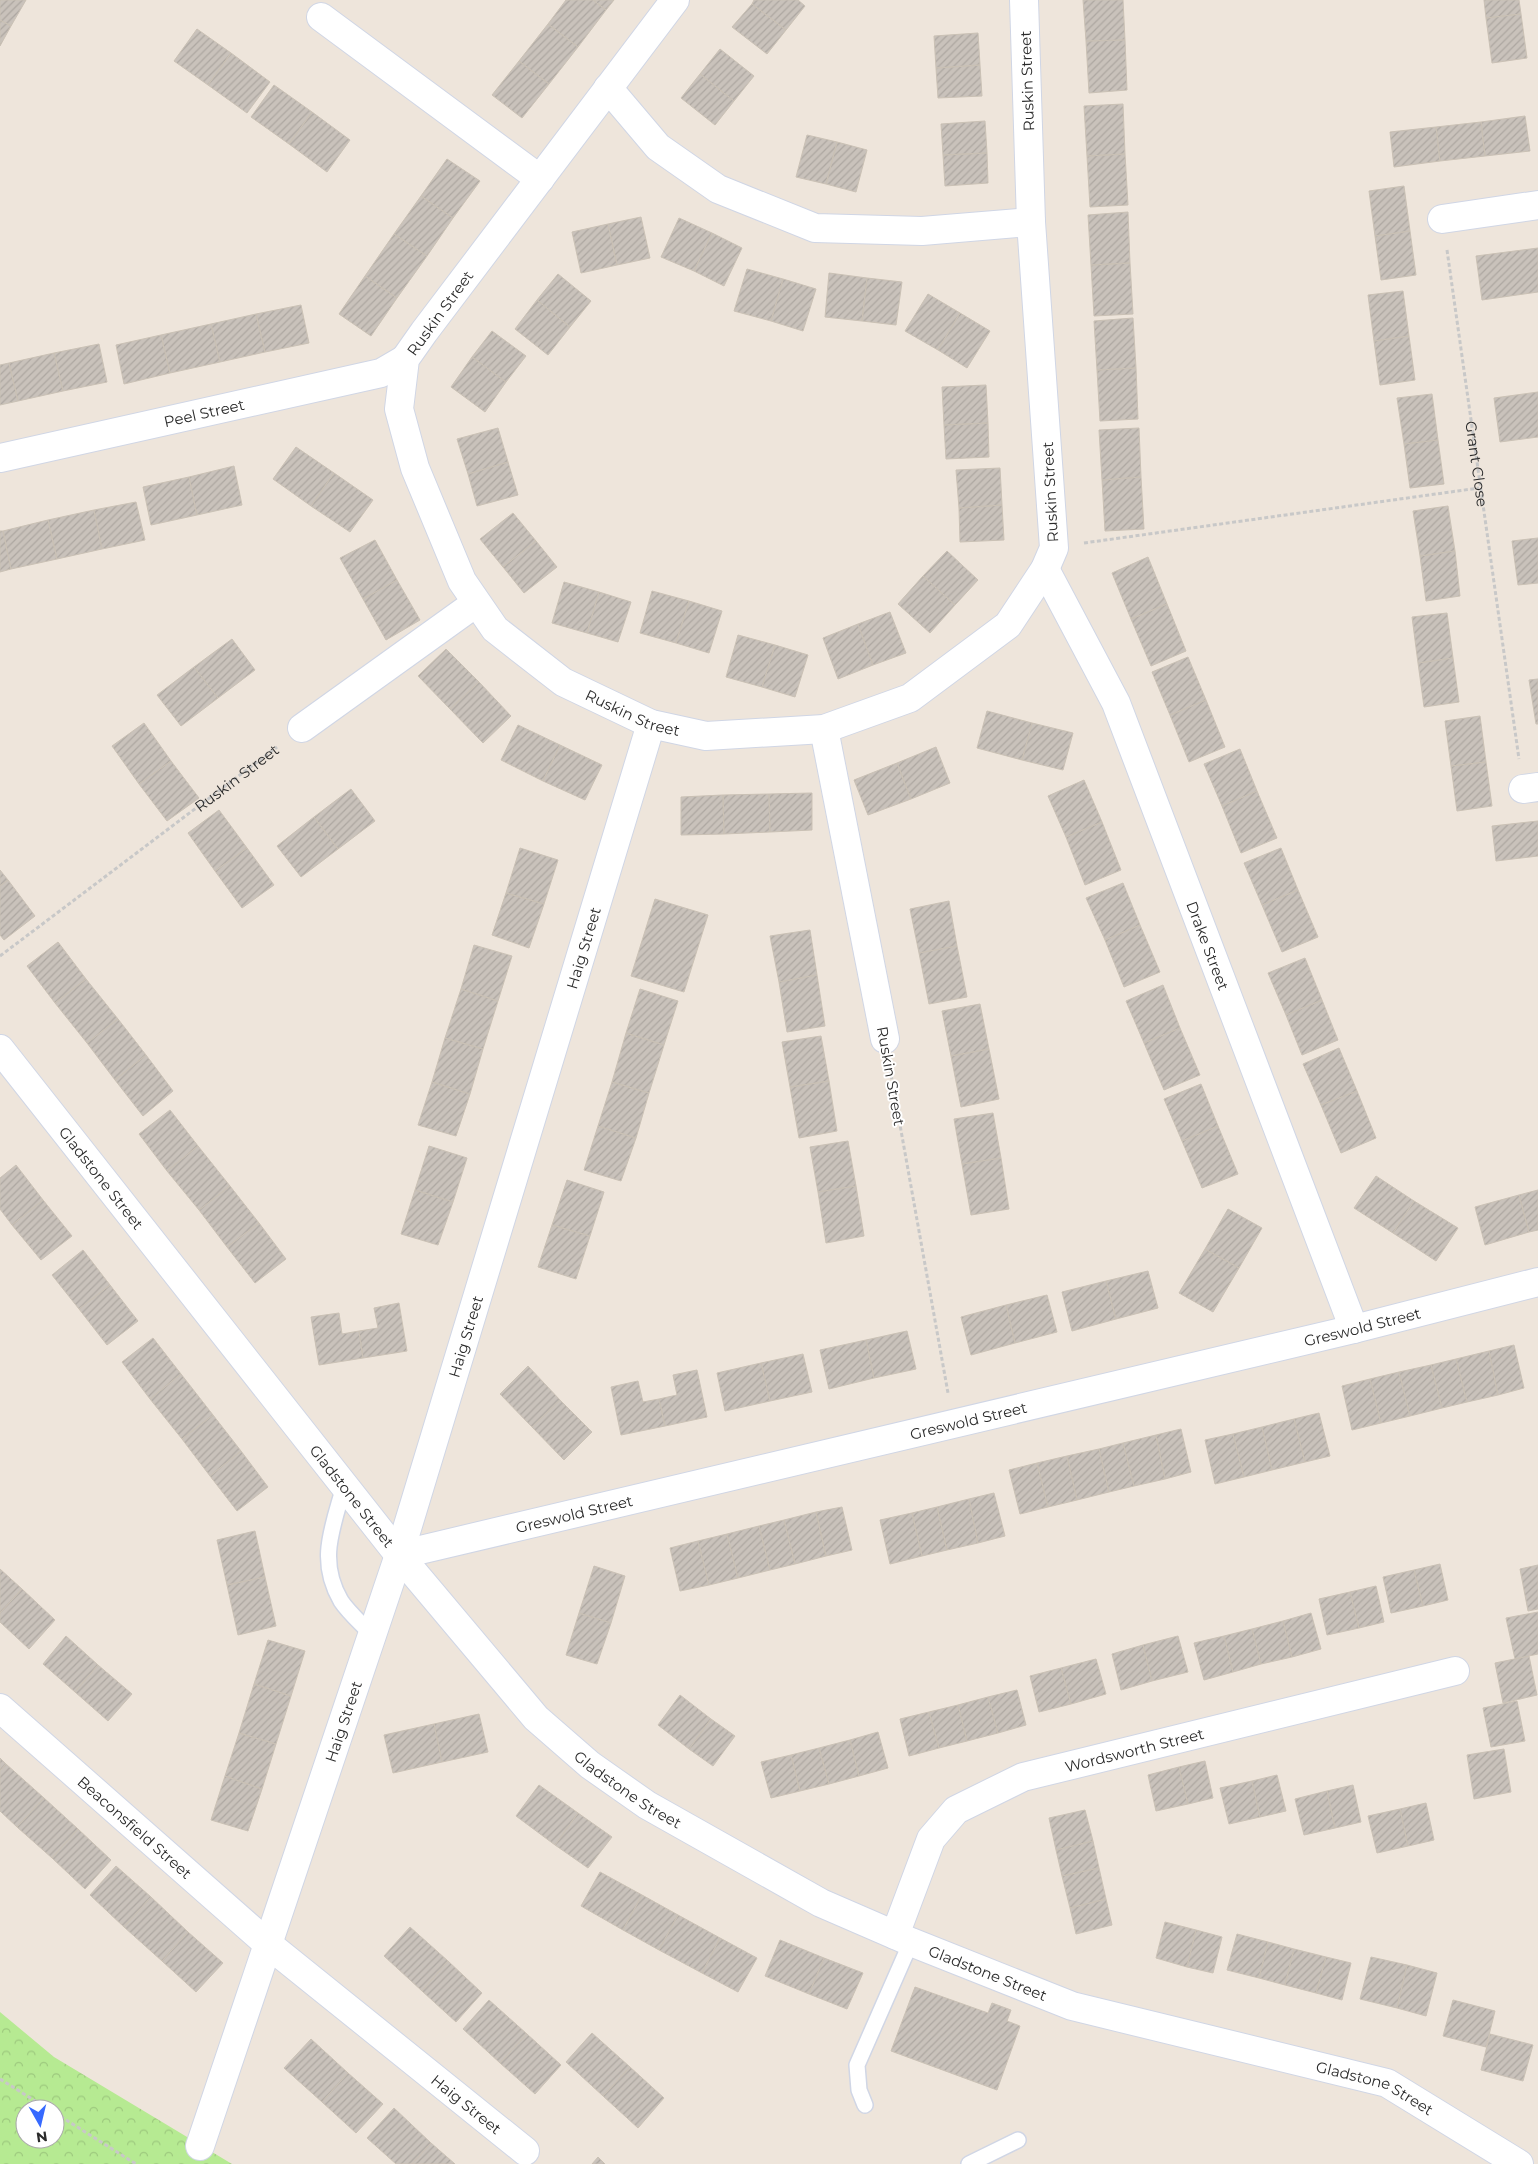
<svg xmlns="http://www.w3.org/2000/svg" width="1538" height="2164" font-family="Montserrat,sans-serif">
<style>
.park{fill:url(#park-crowns);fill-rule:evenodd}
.building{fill:url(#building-hatch);stroke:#cac1b5}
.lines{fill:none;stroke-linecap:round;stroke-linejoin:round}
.service-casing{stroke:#d0d6e5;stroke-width:18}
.minor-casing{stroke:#d0d6e5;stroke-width:30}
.path{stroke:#c8c8c8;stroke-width:3;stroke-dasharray:4 2.5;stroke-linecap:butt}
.service{stroke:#fff;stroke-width:15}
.minor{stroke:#fff;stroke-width:28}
.labels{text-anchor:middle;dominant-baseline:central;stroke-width:4;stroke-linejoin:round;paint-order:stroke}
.street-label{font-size:15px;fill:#2b2b2b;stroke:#fff}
</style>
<defs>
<pattern id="park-crowns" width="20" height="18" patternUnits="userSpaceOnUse" patternTransform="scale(1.25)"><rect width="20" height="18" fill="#b6ea92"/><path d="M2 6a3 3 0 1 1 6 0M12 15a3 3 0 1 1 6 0" fill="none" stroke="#9dc97e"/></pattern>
<pattern id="building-hatch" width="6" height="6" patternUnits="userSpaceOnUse" patternTransform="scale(1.25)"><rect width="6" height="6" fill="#c9c2bb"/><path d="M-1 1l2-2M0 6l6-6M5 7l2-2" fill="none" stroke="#ada7a1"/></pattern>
</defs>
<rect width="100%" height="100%" fill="#eee5db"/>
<!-- park -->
<path class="park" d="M0 2012 54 2057 232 2164H0ZM25 2109H55V2139H25Z"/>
<!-- building -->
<path class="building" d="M0 0H26L11 26 0 20Z
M566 0H593L606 10 578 47 548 24Z
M593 0H614L606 10Z
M754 0H798L805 6 786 30 752 4Z
M1083 0H1123L1125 40 1086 41Z
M1484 0H1519L1521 14 1486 18Z
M752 4 786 30 767 54 732 27Z
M1521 14 1527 58 1492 63 1486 18Z
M0 20 11 26 0 46Z
M548 24 578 47 549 84 519 61Z
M197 29 231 53 208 85 174 61Z
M978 33 980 65 936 68 934 36Z
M1125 40 1127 90 1089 93 1086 41Z
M720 49 754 76 734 101 700 74Z
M231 53 270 82 247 113 208 85Z
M519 61 549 84 522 118 492 95Z
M980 65 982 96 938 98 936 68Z
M700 74 734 101 715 125 681 98Z
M274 85 312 112 289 144 251 117Z
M1123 104 1125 154 1087 156 1084 106Z
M312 112 350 140 327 172 289 144Z
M1525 116 1530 151 1485 156 1481 122Z
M985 121 987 153 943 155 941 124Z
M1481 122 1485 156 1440 161 1436 127Z
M1436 127 1440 161 1394 167 1390 132Z
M807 135 837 142 826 184 796 177Z
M837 142 867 150 856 192 826 184Z
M987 153 988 183 945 186 943 155Z
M1125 154 1128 205 1090 207 1087 156Z
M447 159 480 181 453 218 421 196Z
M1404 186 1410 231 1375 236 1369 191Z
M421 196 453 218 427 256 394 234Z
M1128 212 1130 263 1091 265 1088 215Z
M641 217 650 258 617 265 608 224Z
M679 218 712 233 694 271 661 257Z
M608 224 617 265 581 273 572 232Z
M1410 231 1416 275 1381 280 1375 236Z
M712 233 742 248 724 286 694 271Z
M394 234 427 256 397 298 365 276Z
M1538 248V292L1482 300 1476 256Z
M1130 263 1133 314 1094 316 1091 265Z
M747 269 783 279 771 321 734 311Z
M829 273 867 278 862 321 825 317Z
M558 274 591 301 570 327 537 300Z
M365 276 397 298 371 336 339 314Z
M867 278 902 282 896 325 862 321Z
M783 279 816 289 803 331 771 321Z
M1403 291 1409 336 1374 341 1368 295Z
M928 294 960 313 938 350 905 331Z
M537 300 570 327 548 355 515 329Z
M301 305 309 343 265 352 256 314Z
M960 313 990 331 967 368 938 350Z
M256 314 265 352 220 362 211 324Z
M1133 318 1136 368 1097 370 1094 321Z
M211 324 220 362 170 373 161 335Z
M492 331 526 356 506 382 472 357Z
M161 335 170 373 124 384 116 345Z
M1409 336 1415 380 1380 385 1374 341Z
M99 344 107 382 63 391 54 353Z
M54 353 63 391 18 401 9 363Z
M472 357 506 382 485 412 451 387Z
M9 363 18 401 0 405V365Z
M1136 368 1138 419 1100 421 1097 370Z
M986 385 988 423 944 425 942 387Z
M1538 392V437L1500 442 1494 398Z
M1432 394 1438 440 1404 444 1397 398Z
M988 423 989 457 946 459 944 425Z
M498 428 508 462 468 474 457 439Z
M1139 428 1141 477 1102 480 1099 430Z
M1438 440 1444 484 1410 488 1404 444Z
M296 447 334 473 311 506 273 479Z
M508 462 518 495 477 506 468 474Z
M234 466 242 505 197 515 189 477Z
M1000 468 1002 505 959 508 956 470Z
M334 473 373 500 350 532 311 506Z
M189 477 197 515 151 525 143 487Z
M1141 477 1144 529 1105 531 1102 480Z
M136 502 145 540 102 549 94 510Z
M1002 505 1004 540 960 542 959 508Z
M1448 506 1455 551 1420 556 1413 511Z
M94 510 102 549 57 559 48 520Z
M513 513 536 541 503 567 480 539Z
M48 520 57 559 11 569 3 531Z
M0 531H3L11 569 0 572Z
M1538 538V583L1518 585 1512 541Z
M375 540 397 580 363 599 340 558Z
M536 541 557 567 524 593 503 567Z
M947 551 978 580 955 605 923 576Z
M1455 551 1460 596 1426 601 1420 556Z
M1148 557 1167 604 1131 619 1112 573Z
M923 576 955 605 930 633 898 604Z
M397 580 420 620 386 640 363 599Z
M564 582 599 592 587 633 552 623Z
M652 591 689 601 676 643 640 633Z
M599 592 631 602 618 642 587 633Z
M689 601 722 611 709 653 676 643Z
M1167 604 1186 651 1151 666 1131 619Z
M890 612 906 653 873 665 858 624Z
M1447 613 1453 658 1418 663 1412 617Z
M858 624 873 665 838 679 823 638Z
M738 635 775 645 762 687 726 677Z
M232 639 255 670 218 698 194 667Z
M775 645 808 655 795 697 762 687Z
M446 649 479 682 450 709 418 676Z
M1188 657 1206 700 1170 715 1152 672Z
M1453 658 1459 702 1424 707 1418 663Z
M194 667 218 698 181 726 157 695Z
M1538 679V724H1536L1529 680Z
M479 682 511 716 483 743 450 709Z
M1206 700 1225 747 1189 762 1170 715Z
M987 711 1032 723 1022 760 977 748Z
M1480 716 1486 762 1451 766 1445 721Z
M144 723 171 761 139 784 112 746Z
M1032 723 1073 733 1063 770 1022 760Z
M518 725 560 745 543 781 501 760Z
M560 745 602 765 585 800 543 781Z
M936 747 950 783 911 799 897 763Z
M1240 749 1257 791 1222 806 1204 764Z
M171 761 199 798 167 821 139 784Z
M1486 762 1492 806 1457 811 1451 766Z
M897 763 911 799 868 815 854 780Z
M1084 780 1102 822 1066 837 1048 796Z
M351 789 375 821 338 849 314 817Z
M1257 791 1277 838 1241 853 1222 806Z
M812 793V830L770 832 769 794Z
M769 794 770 832 724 834 723 795Z
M723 795 724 834 681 835V797Z
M219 810 247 848 215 871 188 833Z
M314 817 338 849 301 877 277 846Z
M1538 821V856L1496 861 1492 826Z
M1102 822 1121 870 1085 885 1066 837Z
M247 848 274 885 242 908 215 871Z
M520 848 558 860 544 904 506 893Z
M1281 848 1298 890 1262 905 1244 863Z
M0 870 8 880 0 886Z
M8 880 35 916 4 940 0 935V886Z
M1123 883 1140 925 1105 940 1086 898Z
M1298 890 1318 937 1282 952 1262 905Z
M506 893 544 904 529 948 492 935Z
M655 899 708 915 684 992 631 976Z
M949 901 957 946 919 953 910 909Z
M1140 925 1160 972 1124 987 1105 940Z
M810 930 817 975 779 982 770 936Z
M58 942 86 979 55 1003 27 966Z
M474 945 512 956 498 1001 461 989Z
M957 946 967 997 929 1004 919 953Z
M1305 958 1322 1000 1286 1015 1268 973Z
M817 975 825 1026 787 1032 779 982Z
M86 979 118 1019 87 1043 55 1003Z
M1163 985 1180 1028 1144 1043 1126 1001Z
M461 989 498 1001 483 1049 445 1038Z
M640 989 678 1001 664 1045 626 1033Z
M1322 1000 1338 1040 1302 1055 1286 1015Z
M980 1004 989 1049 951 1056 942 1011Z
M118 1019 146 1055 115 1080 87 1043Z
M1180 1028 1200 1075 1164 1090 1144 1043Z
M626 1033 664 1045 649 1093 612 1082Z
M821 1036 829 1081 790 1087 782 1042Z
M445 1038 483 1049 470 1094 432 1082Z
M1339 1048 1357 1091 1321 1105 1303 1064Z
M989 1049 999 1099 961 1107 951 1056Z
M146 1055 173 1091 143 1116 115 1080Z
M829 1081 837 1131 799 1138 790 1087Z
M432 1082 470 1094 456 1136 418 1125Z
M612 1082 649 1093 636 1138 598 1126Z
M1201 1084 1218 1126 1182 1141 1164 1099Z
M1357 1091 1376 1138 1341 1153 1321 1105Z
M170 1110 198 1146 167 1171 139 1134Z
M993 1113 1001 1158 962 1164 954 1119Z
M598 1126 636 1138 621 1181 584 1170Z
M1218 1126 1238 1174 1202 1188 1182 1141Z
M848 1141 856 1186 818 1192 810 1147Z
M198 1146 230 1186 199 1210 167 1171Z
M429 1146 467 1158 453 1202 415 1190Z
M1001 1158 1009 1209 971 1215 962 1164Z
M16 1165 43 1200 12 1225 0 1209V1178Z
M1376 1176 1414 1201 1393 1233 1354 1208Z
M567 1180 604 1192 590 1236 552 1225Z
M230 1186 259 1223 227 1247 199 1210Z
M856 1186 864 1236 826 1243 818 1192Z
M415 1190 453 1202 438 1245 401 1234Z
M1538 1190V1230L1529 1232 1519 1195Z
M1519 1195 1529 1232 1485 1245 1475 1207Z
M43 1200 72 1236 41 1260 12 1225Z
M1414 1201 1458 1228 1436 1261 1393 1233Z
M1228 1209 1262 1228 1239 1268 1205 1249Z
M259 1223 286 1259 255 1283 227 1247Z
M552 1225 590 1236 576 1279 538 1267Z
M1205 1249 1239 1268 1213 1312 1179 1293Z
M83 1250 110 1285 79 1309 52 1275Z
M1148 1271 1158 1308 1116 1319 1106 1281Z
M1106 1281 1116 1319 1072 1331 1062 1292Z
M110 1285 138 1321 107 1345 79 1309Z
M1047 1295 1057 1332 1015 1343 1006 1305Z
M399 1303 407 1351 363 1358 359 1331 378 1328 374 1308Z
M1006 1305 1015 1343 971 1355 961 1317Z
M339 1313 342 1334 359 1331 363 1358 319 1365 311 1317Z
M907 1331 916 1369 874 1378 866 1340Z
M153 1338 181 1374 150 1399 122 1362Z
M866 1340 874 1378 829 1389 820 1350Z
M1514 1345 1524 1388 1498 1395 1489 1351Z
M1489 1351 1498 1395 1467 1402 1456 1359Z
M803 1354 812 1392 770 1401 761 1363Z
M1456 1359 1467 1402 1442 1408 1431 1365Z
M761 1363 770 1401 725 1411 717 1373Z
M1431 1365 1442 1408 1410 1416 1399 1372Z
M528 1366 560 1400 532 1427 500 1394Z
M697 1370 707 1417 665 1426 659 1399 677 1395 673 1375Z
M1399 1372 1410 1416 1381 1423 1370 1379Z
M181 1374 213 1415 182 1439 150 1399Z
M1370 1379 1381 1423 1352 1430 1342 1386Z
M638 1381 643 1402 659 1399 665 1426 621 1435 611 1387Z
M560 1400 592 1432 564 1460 532 1427Z
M1319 1413 1330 1456 1305 1462 1294 1419Z
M213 1415 241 1451 210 1476 182 1439Z
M1294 1419 1305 1462 1272 1470 1262 1427Z
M1262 1427 1272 1470 1244 1477 1233 1434Z
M1181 1429 1191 1472 1165 1479 1156 1435Z
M1233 1434 1244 1477 1215 1484 1205 1440Z
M1156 1435 1165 1479 1134 1486 1123 1443Z
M1123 1443 1134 1486 1109 1492 1099 1449Z
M1099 1449 1109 1492 1077 1500 1067 1456Z
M241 1451 268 1487 237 1511 210 1476Z
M1067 1456 1077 1500 1048 1507 1037 1463Z
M1037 1463 1048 1507 1020 1514 1009 1470Z
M994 1493 1005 1536 978 1543 969 1499Z
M969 1499 978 1543 947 1550 937 1507Z
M842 1507 852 1550 826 1556 816 1512Z
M937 1507 947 1550 922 1556 912 1513Z
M816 1512 826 1556 795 1564 784 1520Z
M912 1513 922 1556 890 1564 880 1520Z
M784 1520 795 1564 770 1570 759 1526Z
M759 1526 770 1570 738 1578 727 1534Z
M255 1531 265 1577 227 1585 217 1540Z
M727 1534 738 1578 709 1585 698 1541Z
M698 1541 709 1585 680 1591 670 1548Z
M1440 1564 1448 1600 1423 1606 1414 1570Z
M1538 1565V1609L1528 1611 1520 1569Z
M594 1566 625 1576 611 1623 579 1613Z
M0 1569 22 1589 0 1613Z
M1414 1570 1423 1606 1391 1613 1383 1577Z
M265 1577 276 1626 238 1635 227 1585Z
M1376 1586 1384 1622 1359 1628 1350 1592Z
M22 1589 55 1620 29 1649 0 1622V1613Z
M1350 1592 1359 1628 1327 1635 1319 1599Z
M1538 1612V1654L1515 1659 1506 1618Z
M579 1613 611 1623 597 1664 566 1655Z
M1311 1613 1321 1649 1292 1657 1283 1621Z
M1283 1621 1292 1657 1261 1664 1252 1629Z
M1252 1629 1261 1664 1233 1672 1224 1636Z
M66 1636 98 1665 75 1692 43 1664Z
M1178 1636 1188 1672 1152 1681 1143 1645Z
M1224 1636 1233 1672 1204 1680 1194 1643Z
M268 1640 305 1651 291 1696 254 1684Z
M1143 1645 1152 1681 1121 1690 1112 1654Z
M1529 1656 1537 1695 1503 1703 1495 1663Z
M1096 1659 1106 1694 1071 1704 1061 1668Z
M98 1665 132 1694 108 1721 75 1692Z
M1061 1668 1071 1704 1039 1712 1030 1676Z
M254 1684 291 1696 276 1744 239 1733Z
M1017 1690 1026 1725 998 1733 988 1697Z
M680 1695 711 1719 689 1749 658 1725Z
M988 1697 998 1733 967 1741 958 1705Z
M1517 1701 1525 1741 1491 1747 1483 1708Z
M958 1705 967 1741 939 1748 929 1712Z
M929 1712 939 1748 909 1756 900 1719Z
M479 1714 488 1752 442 1762 434 1724Z
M711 1719 735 1736 713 1766 689 1749Z
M434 1724 442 1762 393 1773 384 1735Z
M878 1732 888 1768 859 1776 850 1740Z
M239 1733 276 1744 262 1789 225 1776Z
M850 1740 859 1776 829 1784 819 1748Z
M819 1748 829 1784 800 1791 791 1755Z
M1504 1749 1511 1792 1474 1799 1467 1755Z
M791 1755 800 1791 771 1798 761 1762Z
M0 1758 6 1764 0 1771Z
M1205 1761 1213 1798 1188 1804 1179 1767Z
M6 1764 44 1798 17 1827 0 1811V1771Z
M1179 1767 1188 1804 1156 1811 1148 1775Z
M1277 1775 1286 1811 1260 1817 1252 1781Z
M225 1776 262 1789 248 1831 211 1820Z
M1252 1781 1260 1817 1229 1824 1220 1788Z
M539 1785 578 1813 555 1845 516 1816Z
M1353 1785 1361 1822 1335 1828 1327 1791Z
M1327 1791 1335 1828 1304 1835 1295 1799Z
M44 1798 78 1829 52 1858 17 1827Z
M1426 1803 1434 1840 1408 1846 1400 1809Z
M1400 1809 1408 1846 1377 1853 1368 1816Z
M1085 1810 1093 1841 1056 1850 1049 1818Z
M578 1813 612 1837 588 1868 555 1845Z
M78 1829 111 1860 85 1889 52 1858Z
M1093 1841 1099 1868 1062 1876 1056 1850Z
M116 1866 151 1897 124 1927 90 1895Z
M1099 1868 1106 1899 1070 1908 1062 1876Z
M600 1872 642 1895 623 1930 581 1906Z
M642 1895 678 1915 659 1950 623 1930Z
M151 1897 188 1932 162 1961 124 1927Z
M1106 1899 1112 1925 1076 1934 1070 1908Z
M678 1915 720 1938 702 1973 659 1950Z
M1165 1922 1196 1930 1187 1967 1156 1958Z
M410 1927 448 1961 422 1991 384 1956Z
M1196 1930 1222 1937 1213 1973 1187 1967Z
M188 1932 223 1963 196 1992 162 1961Z
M1237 1934 1268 1942 1259 1978 1227 1970Z
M720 1938 757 1958 738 1992 702 1973Z
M780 1940 824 1958 809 1994 765 1976Z
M1268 1942 1294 1949 1285 1985 1259 1978Z
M1294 1949 1326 1957 1316 1993 1285 1985Z
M1326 1957 1351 1963 1342 2000 1316 1993Z
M1371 1957 1407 1965 1397 2008 1360 1999Z
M824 1958 863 1973 847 2009 809 1994Z
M448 1961 482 1993 456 2022 422 1991Z
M1407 1965 1437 1973 1426 2016 1397 2008Z
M915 1987 988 2013 992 2003 1011 2010 1007 2021 1020 2026 997 2090 891 2051Z
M489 2000 527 2034 500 2063 463 2029Z
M1453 2000 1495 2011 1486 2047 1443 2036Z
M592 2033 630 2067 603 2096 566 2062Z
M527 2034 561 2065 535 2094 500 2063Z
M1490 2034 1533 2045 1523 2081 1481 2070Z
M311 2039 348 2073 322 2102 284 2068Z
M630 2067 664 2098 638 2128 603 2096Z
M348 2073 383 2104 356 2133 322 2102Z
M394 2108 431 2143 412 2164H396L367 2138Z
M431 2143 455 2164H412Z
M598 2157 605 2164H592Z"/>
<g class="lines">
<defs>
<path id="service" d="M344 1486C333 1527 317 1560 341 1601 349 1613 362 1624 372 1635
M865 2105 859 2090 857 2065 911 1942
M969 2164 1018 2140"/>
<g id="minor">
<path id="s3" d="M675 0 424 332 405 359 399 409 415 468 462 581 495 629 563 682 651 724 706 736 824 729 910 698 1008 625 1045 569 1054 548 1031 222 1024 0"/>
<path d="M321 17 540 179"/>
<path d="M608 88 658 147 718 189 815 228 922 231 1031 222"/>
<path d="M1442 219 1538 205"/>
<path id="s4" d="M0 458 381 373 405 359"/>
<path id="s5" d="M1045 569 1116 703 1354 1329"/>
<path d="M302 728 476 603"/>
<path d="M824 729 885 1039"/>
<path d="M1523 789 1538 787"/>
<path id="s6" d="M0 1049 399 1555 536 1718 590 1765 647 1805 821 1903 911 1942 1072 2006 1387 2083 1519 2164"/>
<path id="s7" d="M399 1555 1354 1329 1538 1282"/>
<path id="s8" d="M0 1708 269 1945 525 2151"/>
<path id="s9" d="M895 1935 931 1839 956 1810 1023 1777 1455 1671"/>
<path id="s10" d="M200 2146 399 1555 651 724"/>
</g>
</defs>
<!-- service casing -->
<use href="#service" class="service-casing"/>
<!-- minor casing -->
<use href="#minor" class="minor-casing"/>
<!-- path -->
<g class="path">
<path id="s1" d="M1447 250 1519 759"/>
<path d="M1084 543 1479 488"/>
<path id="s2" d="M0 956 277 747"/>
<path d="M890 1069 948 1393"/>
<path d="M0 2079 48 2109"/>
<path d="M55 2113 136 2164"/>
</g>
<!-- service -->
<use href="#service" class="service"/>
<!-- minor -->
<use href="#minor" class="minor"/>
</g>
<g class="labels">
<!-- street labels -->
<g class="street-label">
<text transform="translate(1027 81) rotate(-92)">Ruskin Street</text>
<text transform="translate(440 313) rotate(-54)">Ruskin Street</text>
<text stroke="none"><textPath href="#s4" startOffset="209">Peel Street</textPath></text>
<text stroke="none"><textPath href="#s1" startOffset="216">Grant Close</textPath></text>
<text transform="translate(1050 492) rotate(-93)">Ruskin Street</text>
<text stroke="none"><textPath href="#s3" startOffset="904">Ruskin Street</textPath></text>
<text stroke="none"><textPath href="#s2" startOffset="296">Ruskin Street</textPath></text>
<text stroke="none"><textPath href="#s5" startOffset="411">Drake Street</textPath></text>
<text stroke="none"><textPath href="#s10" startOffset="1258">Haig Street</textPath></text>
<text transform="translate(891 1076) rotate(80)">Ruskin Street</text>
<text stroke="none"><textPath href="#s6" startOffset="164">Gladstone Street</textPath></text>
<text stroke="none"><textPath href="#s7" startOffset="990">Greswold Street</textPath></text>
<text stroke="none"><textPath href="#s10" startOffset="852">Haig Street</textPath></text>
<text stroke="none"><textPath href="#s7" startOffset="585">Greswold Street</textPath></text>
<text stroke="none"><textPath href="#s6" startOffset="569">Gladstone Street</textPath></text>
<text stroke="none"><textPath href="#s7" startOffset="180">Greswold Street</textPath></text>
<text stroke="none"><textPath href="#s10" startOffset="448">Haig Street</textPath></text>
<text stroke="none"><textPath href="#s9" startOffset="330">Wordsworth Street</textPath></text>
<text stroke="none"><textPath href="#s6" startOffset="974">Gladstone Street</textPath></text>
<text stroke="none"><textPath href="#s8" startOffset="180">Beaconsfield Street</textPath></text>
<text stroke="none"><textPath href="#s6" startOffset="1379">Gladstone Street</textPath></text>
<text stroke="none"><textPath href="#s6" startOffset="1784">Gladstone Street</textPath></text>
<text stroke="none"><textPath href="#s8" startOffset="612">Haig Street</textPath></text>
</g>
</g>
<!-- north arrow -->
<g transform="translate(40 2124) rotate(172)"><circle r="24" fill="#ffffff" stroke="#aaaaaa"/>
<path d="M0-4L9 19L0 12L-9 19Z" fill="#376aff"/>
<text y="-8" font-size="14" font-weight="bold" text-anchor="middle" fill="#2b2b2b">N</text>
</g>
</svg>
